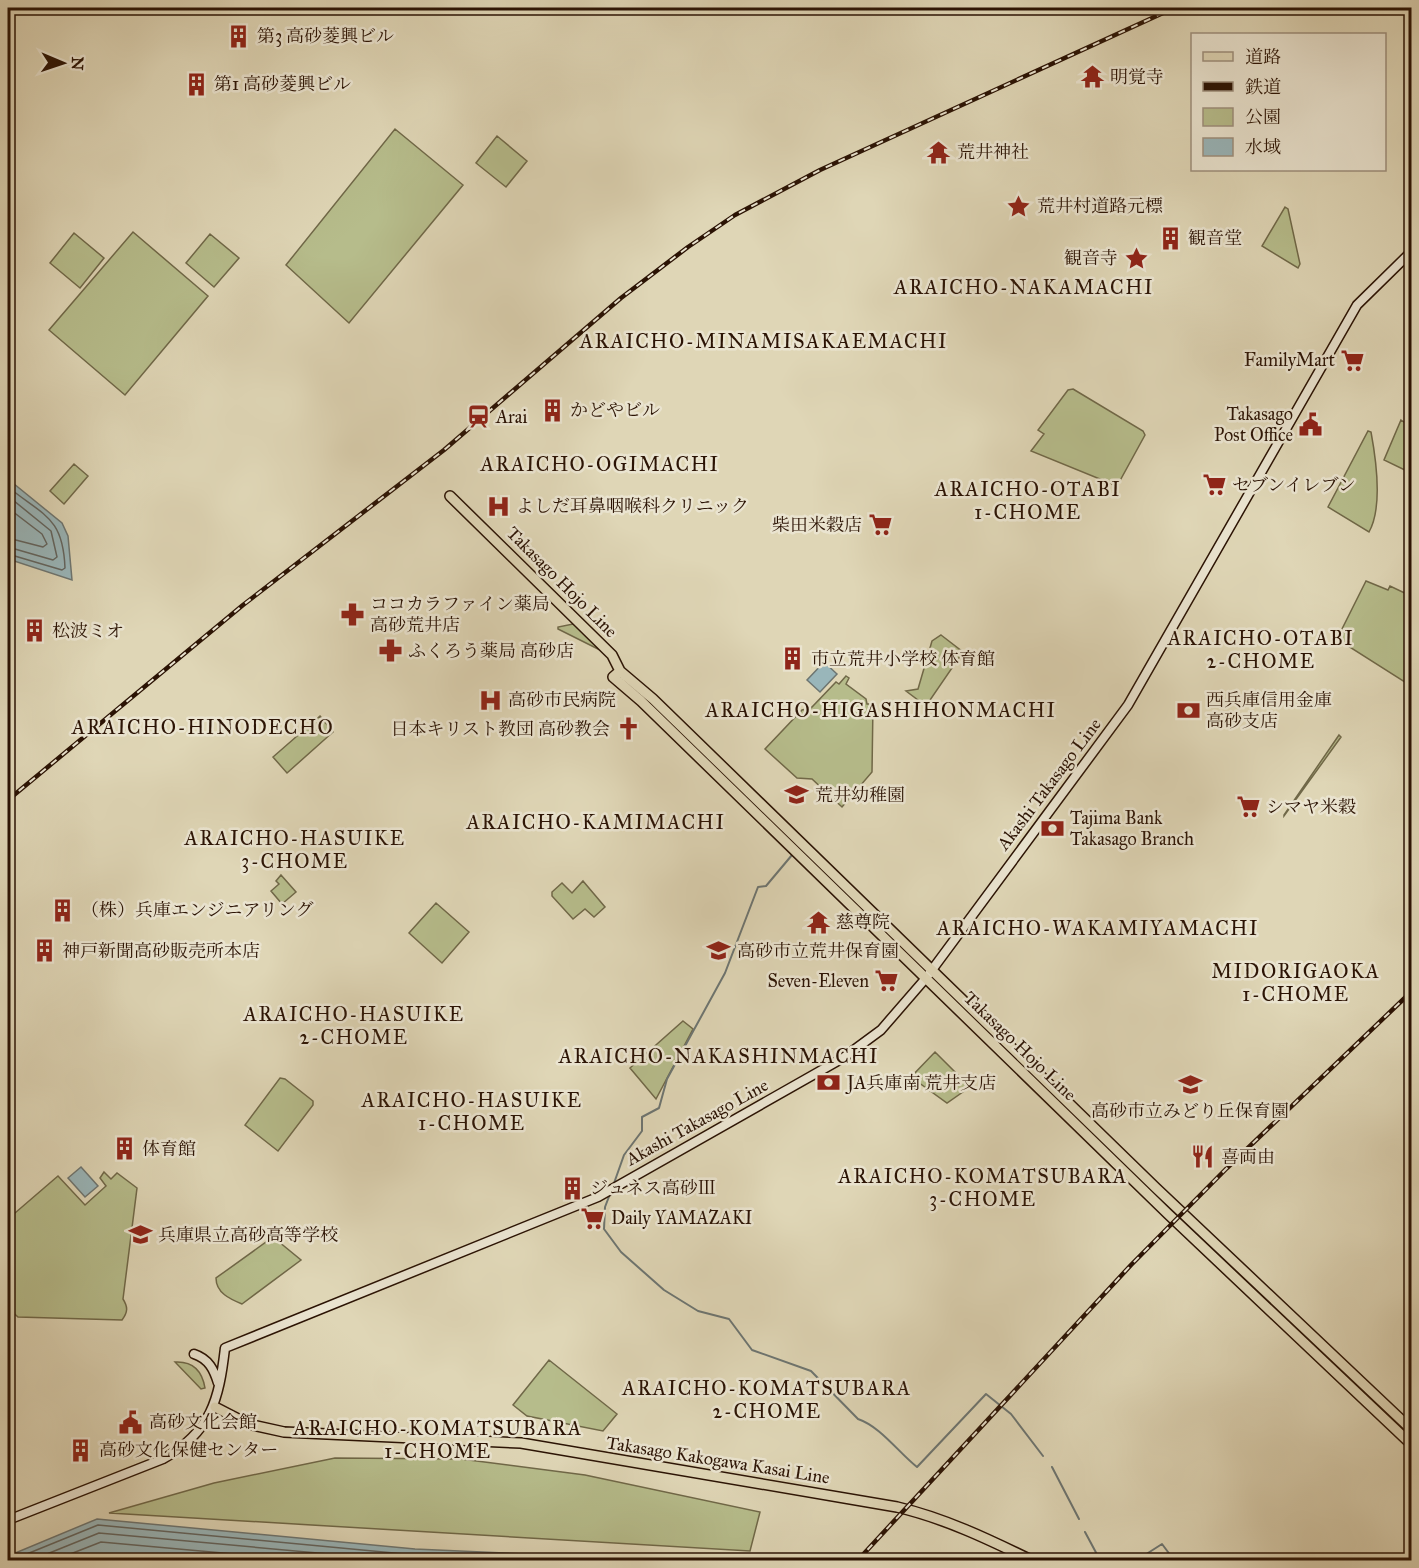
<svg xmlns="http://www.w3.org/2000/svg" width="1419" height="1568" font-family="'IM FELL Great Primer','Noto Serif JP',serif">
<style>
.green{fill:#b6bc8b;stroke:#706848;stroke-width:1.5}
.water{fill:#99b6ba;stroke:#6d7571;stroke-width:1.5}
.lines{fill:none;stroke-linecap:round;stroke-linejoin:round}
.shore{stroke:#62645f;stroke-width:1.5}
.stream{stroke:#6d7571;stroke-width:2}
.secondary-casing{stroke:#2b1304;stroke-width:11}
.primary-casing{stroke:#2b1304;stroke-width:12}
.secondary{stroke:#eae4d0;stroke-width:8}
.primary{stroke:#dfd6b6;stroke-width:9}
.rail-casing{stroke:#2b1304;stroke-width:4.5}
.rail{stroke:#eae4d0;stroke-width:2;stroke-dasharray:7;stroke-linecap:butt}
.labels{text-anchor:middle;dominant-baseline:central;stroke-width:5;stroke-linejoin:round;paint-order:stroke}
.poi-label{font-size:18px;fill:#2b1304;stroke:#eae4d0;text-anchor:start}
.street-label{font-size:18px;fill:#2b1304;stroke:#eae4d0}
.neighbourhood-label{font-size:20px;letter-spacing:1.5px;fill:#2b1304;stroke:#eae4d0}
</style>
<rect width="100%" height="100%" fill="#dfd6b6"/>
<filter id="stains"><feTurbulence type="fractalNoise" baseFrequency=".00333" numOctaves="4"/><feColorMatrix values="0 0 0 0 .2 0 0 0 0 .09 0 0 0 0 .02 0 0 0 .5 -.17"/></filter>
<radialGradient id="worn" r=".72"><stop offset=".6" stop-color="#630" stop-opacity="0"/><stop offset="1" stop-color="#630" stop-opacity=".3"/></radialGradient>
<!-- green -->
<path class="green" d="M395 129 463 185 349 323 286 265Z
M497 136 527 161 506 187 476 163Z
M1285 207 1288 209 1300 264 1298 268 1262 246Z
M133 232 208 296 125 395 49 330Z
M74 233 104 258 80 288 50 263Z
M210 234 239 258 214 287 186 263Z
M1073 389 1143 431 1145 435 1117 486 1031 451 1044 434 1038 430 1068 390Z
M1401 420 1411 427V473L1384 460Z
M1368 431 1371 432C1376 459 1383 507 1369 532L1328 507Z
M74 464 88 476 64 504 50 491Z
M1366 581 1388 590 1390 586 1411 596V686L1337 639Z
M573 624 578 626 606 653 558 629V627Z
M941 635 963 652 928 703H922L906 691 918 689 932 641Z
M846 676 849 678 846 684 866 699 867 704H873L872 772 842 807 812 779 797 778 765 749 802 710 811 708 836 682 839 684Z
M320 716 333 732 287 773 273 757Z
M1339 735 1341 737 1284 816V815Z
M281 875 296 892 282 904 271 891 279 884 276 881Z
M583 881 605 907 594 917 585 909 573 919 552 896V892L562 883 572 893Z
M436 903 469 932 442 963 409 933Z
M683 1021 693 1029 656 1099 630 1068Z
M935 1052 970 1087 947 1103 911 1077Z
M280 1078 285 1079 313 1101V1105L278 1151 245 1125Z
M104 1172 111 1179 117 1173 137 1188 123 1299C128 1307 128 1312 122 1320L18 1317 8 1308V1219L58 1176 85 1205 106 1186 100 1178Z
M273 1237 301 1260 242 1304C230 1299 216 1293 216 1278Z
M549 1360 617 1414 603 1431 527 1416 513 1405Z
M175 1362C193 1361 202 1370 205 1388L201 1389Z
M335 1458 461 1459 585 1475 760 1512 750 1551 109 1513 214 1483Z"/>
<!-- water -->
<path class="water" d="M8 479 62 523 68 536 72 580 8 559Z
M824 662 837 674 820 692 807 680Z
M81 1167 98 1186 85 1197 68 1178Z
M97 1519 415 1549 654 1560H8V1556Z"/>
<g class="lines">
<!-- shore -->
<path class="shore" d="M8 487C44 516 63 517 65 568L62 570 8 554
M8 496 51 531 57 557 53 560 8 547
M8 508 42 534 47 544 43 547 8 538
M12 1560 98 1525 415 1555 531 1560
M32 1560 99 1533 395 1560
M55 1560 101 1542 299 1560"/>
<!-- stream -->
<path class="stream" d="M613 1186 624 1155 642 1131V1117L659 1108 667 1079 725 973 758 887 766 886 792 855
M610 1194 605 1207 604 1229 621 1252 664 1290 698 1311 729 1319 752 1350 811 1371 858 1419C881 1427 898 1452 917 1467L986 1394 1011 1414 1043 1456
M1052 1467 1079 1519
M1085 1532 1100 1560
M1137 1560 1162 1544 1174 1560"/>
<defs>
<path id="secondary" d="M194 1354C209 1359 214 1370 218 1383
M8 1520 163 1459C211 1432 219 1400 225 1348L598 1197 843 1058 881 1030 926 978 1128 705 1357 305 1412 251"/>
<path id="primary" d="M450 496 612 655 620 671 653 699 1156 1188 1412 1430
M620 671 613 677 641 701 1168 1214 1412 1445
M215 1407 248 1424 284 1432 521 1443 897 1507C944 1518 988 1539 1031 1560"/>
</defs>
<!-- secondary casing -->
<use href="#secondary" class="secondary-casing"/>
<!-- primary casing -->
<use href="#primary" class="primary-casing"/>
<!-- secondary -->
<use href="#secondary" class="secondary"/>
<!-- primary -->
<use href="#primary" class="primary"/>
<defs>
<path id="rail" d="M8 800 243 605 444 450 621 298 688 247 735 215 820 170 1174 8
M858 1560 1131 1265 1227 1168 1412 991"/>
</defs>
<!-- rail casing -->
<use href="#rail" class="rail-casing"/>
<!-- rail -->
<use href="#rail" class="rail"/>
</g>
<!-- icons -->
<defs>
<symbol id="building-bare" viewBox="-9 -9 18 18"><path d="M-4-6H4V6H1V3H-1V6H-4ZM-2.5-4.3h1.7v1.8h-1.7ZM.8-4.3h1.7v1.8H.8ZM-2.5-1h1.7V.8h-1.7ZM.8-1h1.7V.8H.8Z" fill="#8f2418" stroke="#eae4d0" stroke-width="2.5" paint-order="stroke"/></symbol>
<symbol id="temple-bare" viewBox="-9 -9 18 18"><path d="M0-6L5-2H3V0L6.5 2.5H4V6H1.5V3h-3V6H-4V2.5H-6.5L-3 0V-2H-5Z" fill="#8f2418" stroke="#eae4d0" stroke-width="2.5" paint-order="stroke"/></symbol>
<symbol id="sight-bare" viewBox="-9 -9 18 18"><path d="M0-6L1.8-2.2L6-1.7L2.9 1.2L3.7 5.4L0 3.3L-3.7 5.4L-2.9 1.2L-6-1.7L-1.8-2.2Z" fill="#8f2418" stroke="#eae4d0" stroke-width="2.5" paint-order="stroke"/></symbol>
<symbol id="supermarket-bare" viewBox="-9 -9 18 18"><path d="M-6-5.5h2.5l.6 2H6L4.5 2H-2.5L-4.4-4H-6ZM-1.5 3.2a1.3 1.3 0 1 0 .1 0ZM3 3.2a1.3 1.3 0 1 0 .1 0Z" fill="#8f2418" stroke="#eae4d0" stroke-width="2.5" paint-order="stroke"/></symbol>
<symbol id="station-bare" viewBox="-9 -9 18 18"><path d="M-3-6H3Q5-6 5-4V2Q5 4 3 4L4.5 6H3L1.5 4h-3L-3 6H-4.5L-3 4Q-5 4-5 2V-4Q-5-6-3-6ZM-3.5-4v3h7v-3ZM-3.5 1v1.5H-2V1ZM2 1v1.5H3.5V1Z" fill="#8f2418" stroke="#eae4d0" stroke-width="2.5" paint-order="stroke"/></symbol>
<symbol id="civic-bare" viewBox="-9 -9 18 18"><path d="M-.6-6.5H3V-4.5H.6V-3L4-1V1h2V6H-6V1h2V-1L-.6-3ZM-1.2 2.5V6h2.4V2.5Z" fill="#8f2418" stroke="#eae4d0" stroke-width="2.5" paint-order="stroke"/></symbol>
<symbol id="hospital-bare" viewBox="-9 -9 18 18"><path d="M-5-5h3v3.5h4V-5h3V5h-3V1.5h-4V5h-3Z" fill="#8f2418" stroke="#eae4d0" stroke-width="2.5" paint-order="stroke"/></symbol>
<symbol id="pharmacy-bare" viewBox="-9 -9 18 18"><path d="M-2-6h4v4h4v4h-4v4h-4v-4h-4v-4h4Z" fill="#8f2418" stroke="#eae4d0" stroke-width="2.5" paint-order="stroke"/></symbol>
<symbol id="bank-bare" viewBox="-9 -9 18 18"><path d="M-6-4H6V4H-6ZM0-2.3a2.3 2.3 0 1 0 0 4.6a2.3 2.3 0 1 0 0-4.6Z" fill="#8f2418" stroke="#eae4d0" stroke-width="2.5" paint-order="stroke"/></symbol>
<symbol id="church-bare" viewBox="-9 -9 18 18"><path d="M-1.2-6h2.4v3.5h3.3v2.4h-3.3V6h-2.4V-.1h-3.3v-2.4h3.3Z" fill="#8f2418" stroke="#eae4d0" stroke-width="2.5" paint-order="stroke"/></symbol>
<symbol id="school-bare" viewBox="-9 -9 18 18"><path d="M0-5L7-2L0 1L-7-2ZM-4 1L0 2.5L4 1V4Q0 6-4 4Z" fill="#8f2418" stroke="#eae4d0" stroke-width="2.5" paint-order="stroke"/></symbol>
<symbol id="restaurant-bare" viewBox="-9 -9 18 18"><path d="M-5-6h1v4h1v-4h1v4h1v-4h1v5L-1.5 .5V6h-2V.5L-5-1ZM5-6V6H3V1.5H1.5Q1.5-4 5-6Z" fill="#8f2418" stroke="#eae4d0" stroke-width="2.5" paint-order="stroke"/></symbol>
</defs>
<g fill-rule="evenodd">
<use href="#building-bare" x="222" y="20" width="33" height="33"/>
<use href="#temple-bare" x="1076" y="60" width="33" height="33"/>
<use href="#building-bare" x="180" y="68" width="33" height="33"/>
<use href="#temple-bare" x="922" y="136" width="33" height="33"/>
<use href="#sight-bare" x="1002" y="190" width="33" height="33"/>
<use href="#building-bare" x="1154" y="222" width="33" height="33"/>
<use href="#sight-bare" x="1120" y="242" width="33" height="33"/>
<use href="#supermarket-bare" x="1336" y="344" width="33" height="33"/>
<use href="#building-bare" x="536" y="394" width="33" height="33"/>
<use href="#station-bare" x="462" y="400" width="33" height="33"/>
<use href="#civic-bare" x="1294" y="408" width="33" height="33"/>
<use href="#supermarket-bare" x="1198" y="468" width="33" height="33"/>
<use href="#hospital-bare" x="482" y="490" width="33" height="33"/>
<use href="#supermarket-bare" x="864" y="508" width="33" height="33"/>
<use href="#pharmacy-bare" x="336" y="598" width="33" height="33"/>
<use href="#building-bare" x="18" y="614" width="33" height="33"/>
<use href="#pharmacy-bare" x="374" y="634" width="33" height="33"/>
<use href="#building-bare" x="776" y="642" width="33" height="33"/>
<use href="#hospital-bare" x="474" y="684" width="33" height="33"/>
<use href="#bank-bare" x="1172" y="694" width="33" height="33"/>
<use href="#church-bare" x="612" y="712" width="33" height="33"/>
<use href="#school-bare" x="780" y="778" width="33" height="33"/>
<use href="#supermarket-bare" x="1232" y="790" width="33" height="33"/>
<use href="#bank-bare" x="1036" y="812" width="33" height="33"/>
<use href="#building-bare" x="46" y="894" width="33" height="33"/>
<use href="#temple-bare" x="802" y="906" width="33" height="33"/>
<use href="#building-bare" x="28" y="934" width="33" height="33"/>
<use href="#school-bare" x="702" y="934" width="33" height="33"/>
<use href="#supermarket-bare" x="870" y="964" width="33" height="33"/>
<use href="#bank-bare" x="812" y="1066" width="33" height="33"/>
<use href="#school-bare" x="1174" y="1068" width="33" height="33"/>
<use href="#building-bare" x="108" y="1132" width="33" height="33"/>
<use href="#restaurant-bare" x="1186" y="1140" width="33" height="33"/>
<use href="#building-bare" x="556" y="1172" width="33" height="33"/>
<use href="#supermarket-bare" x="576" y="1202" width="33" height="33"/>
<use href="#school-bare" x="124" y="1218" width="33" height="33"/>
<use href="#civic-bare" x="114" y="1406" width="33" height="33"/>
<use href="#building-bare" x="64" y="1434" width="33" height="33"/>
</g>
<g class="labels">
<!-- poi labels -->
<g class="poi-label">
<text x="257" y="36">第3 高砂菱興ビル</text>
<text x="1110" y="77">明覚寺</text>
<text x="214" y="84">第1 高砂菱興ビル</text>
<text x="957" y="152">荒井神社</text>
<text x="1037" y="206">荒井村道路元標</text>
<text x="1188" y="238">観音堂</text>
<text x="1118" y="258" text-anchor="end">観音寺</text>
<text x="1335" y="360" text-anchor="end">FamilyMart</text>
<text x="570" y="410">かどやビル</text>
<text x="1293" y="414" text-anchor="end">Takasago<tspan x="1293" dy="21">Post Office</tspan></text>
<text x="496" y="417">Arai</text>
<text x="1232" y="485">セブンイレブン</text>
<text x="516" y="506">よしだ耳鼻咽喉科クリニック</text>
<text x="862" y="525" text-anchor="end">柴田米穀店</text>
<text x="370" y="604">ココカラファイン薬局<tspan x="370" dy="21">高砂荒井店</tspan></text>
<text x="52" y="631">松波ミオ</text>
<text x="408" y="651">ふくろう薬局 高砂店</text>
<text x="811" y="659">市立荒井小学校 体育館</text>
<text x="508" y="700">高砂市民病院</text>
<text x="1206" y="700">西兵庫信用金庫<tspan x="1206" dy="21">高砂支店</tspan></text>
<text x="610" y="729" text-anchor="end">日本キリスト教団 高砂教会</text>
<text x="815" y="795">荒井幼稚園</text>
<text x="1266" y="807">シマヤ米穀</text>
<text x="1070" y="818">Tajima Bank<tspan x="1070" dy="21">Takasago Branch</tspan></text>
<text x="81" y="910">（株）兵庫エンジニアリング</text>
<text x="836" y="922">慈尊院</text>
<text x="62" y="951">神戸新聞高砂販売所本店</text>
<text x="737" y="951">高砂市立荒井保育園</text>
<text x="869" y="981" text-anchor="end">Seven-Eleven</text>
<text x="847" y="1083">JA兵庫南 荒井支店</text>
<text x="1190" y="1111" text-anchor="middle">高砂市立みどり丘保育園</text>
<text x="142" y="1149">体育館</text>
<text x="1221" y="1157">喜両由</text>
<text x="590" y="1188">ジュネス高砂Ⅲ</text>
<text x="611" y="1218">Daily YAMAZAKI</text>
<text x="158" y="1235">兵庫県立高砂高等学校</text>
<text x="149" y="1422">高砂文化会館</text>
<text x="99" y="1450">高砂文化保健センター</text>
</g>
<!-- street labels -->
<g class="street-label">
<text transform="translate(562 582) rotate(45)">Takasago Hojo Line</text>
<text transform="translate(1049 784) rotate(-53)">Akashi Takasago Line</text>
<text transform="translate(1020 1046) rotate(44)">Takasago Hojo Line</text>
<text transform="translate(697 1122) rotate(-29)">Akashi Takasago Line</text>
<text transform="translate(718 1460) rotate(9)">Takasago Kakogawa Kasai Line</text>
</g>
<!-- neighbourhood labels -->
<g class="neighbourhood-label">
<text x="1024" y="287">ARAICHO-NAKAMACHI</text>
<text x="764" y="341">ARAICHO-MINAMISAKAEMACHI</text>
<text x="600" y="464">ARAICHO-OGIMACHI</text>
<text x="1028" y="489">ARAICHO-OTABI<tspan x="1028" dy="23">1-CHOME</tspan></text>
<text x="1261" y="638">ARAICHO-OTABI<tspan x="1261" dy="23">2-CHOME</tspan></text>
<text x="881" y="710">ARAICHO-HIGASHIHONMACHI</text>
<text x="203" y="727">ARAICHO-HINODECHO</text>
<text x="596" y="822">ARAICHO-KAMIMACHI</text>
<text x="295" y="838">ARAICHO-HASUIKE<tspan x="295" dy="23">3-CHOME</tspan></text>
<text x="1098" y="928">ARAICHO-WAKAMIYAMACHI</text>
<text x="1296" y="971">MIDORIGAOKA<tspan x="1296" dy="23">1-CHOME</tspan></text>
<text x="354" y="1014">ARAICHO-HASUIKE<tspan x="354" dy="23">2-CHOME</tspan></text>
<text x="719" y="1056">ARAICHO-NAKASHINMACHI</text>
<text x="472" y="1100">ARAICHO-HASUIKE<tspan x="472" dy="23">1-CHOME</tspan></text>
<text x="983" y="1176">ARAICHO-KOMATSUBARA<tspan x="983" dy="23">3-CHOME</tspan></text>
<text x="767" y="1388">ARAICHO-KOMATSUBARA<tspan x="767" dy="23">2-CHOME</tspan></text>
<text x="438" y="1428">ARAICHO-KOMATSUBARA<tspan x="438" dy="23">1-CHOME</tspan></text>
</g>
</g>
<!-- margin -->
<rect width="1419" height="1568" fill="none" stroke="#dfd6b6" stroke-width="30"/>
<rect x="9" y="9" width="1401" height="1550" fill="none" stroke="#2b1304" stroke-width="3"/>
<rect x="15" y="15" width="1389" height="1538" fill="none" stroke="#2b1304" stroke-width="1.5"/>
<!-- legend -->
<rect x="1191" y="33" width="195" height="138" fill="#eae4d0" stroke="#9e907e" stroke-width="1.5"/>
<rect x="1203" y="52" width="30" height="9" fill="#dfd6b6" stroke="#9e907e" stroke-width="1.5"/>
<text x="1245" y="63" font-size="18" fill="#2b1304">道路</text>
<rect x="1203" y="82" width="30" height="9" fill="#2b1304" stroke="#9e907e" stroke-width="1.5"/>
<text x="1245" y="93" font-size="18" fill="#2b1304">鉄道</text>
<rect x="1203" y="108" width="30" height="18" fill="#b6bc8b" stroke="#9e907e" stroke-width="1.5"/>
<text x="1245" y="123" font-size="18" fill="#2b1304">公園</text>
<rect x="1203" y="138" width="30" height="18" fill="#99b6ba" stroke="#9e907e" stroke-width="1.5"/>
<text x="1245" y="153" font-size="18" fill="#2b1304">水域</text>
<!-- north arrow -->
<g transform="translate(63 63) rotate(92)" stroke="#eae4d0" stroke-width="4.5" paint-order="stroke">
<path d="M0-4.5L10 22L0 15L-10 22Z" fill="#2b1304"/>
<text y="-9" font-size="16" font-weight="bold" text-anchor="middle" fill="#2b1304">N</text>
</g>
<rect width="100%" height="100%" filter="url(#stains)"/>
<rect width="100%" height="100%" fill="url(#worn)"/>
</svg>
